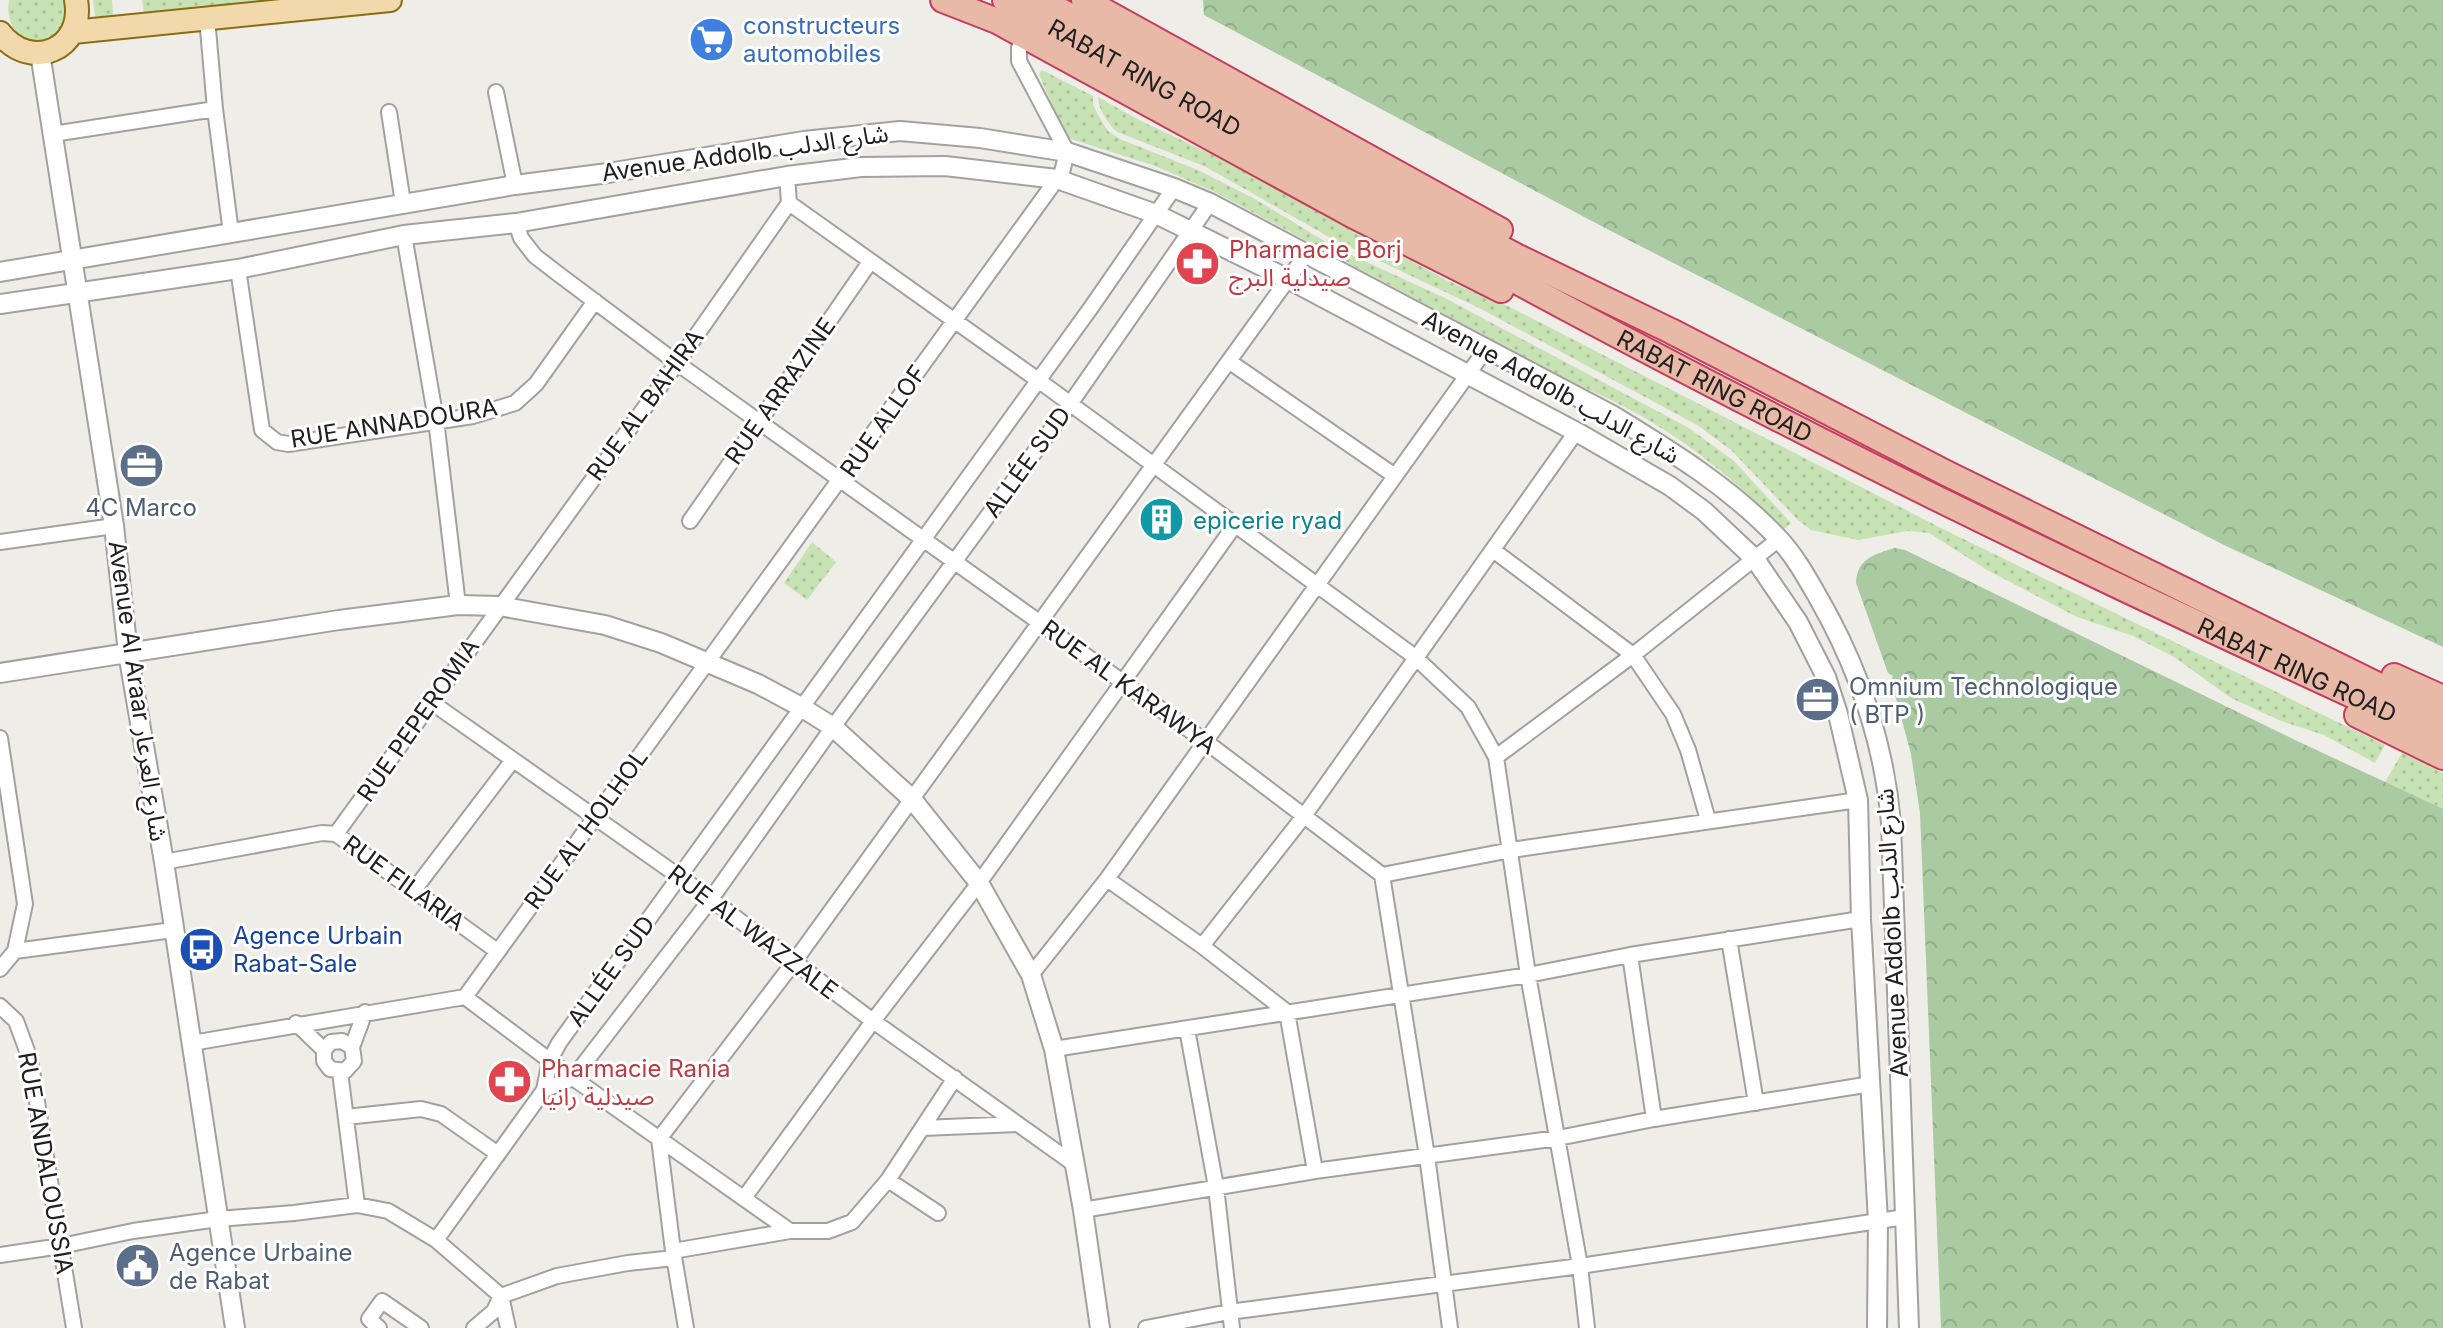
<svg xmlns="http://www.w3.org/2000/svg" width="2443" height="1328" font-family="Inter,'Noto Sans Arabic',sans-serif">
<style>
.grass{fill:url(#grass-dots)}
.forest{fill:url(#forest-crowns)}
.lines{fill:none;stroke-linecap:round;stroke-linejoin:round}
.minor-casing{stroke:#a1a1a1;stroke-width:18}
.tertiary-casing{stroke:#a1a1a1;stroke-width:22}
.primary-casing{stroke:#8a6c12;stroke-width:26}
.trunk-casing{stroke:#c63c5f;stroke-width:28}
.minor{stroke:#fff;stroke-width:14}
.tertiary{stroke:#fff;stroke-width:18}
.primary{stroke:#f1d9ab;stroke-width:22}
.trunk{stroke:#e7b9a6;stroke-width:24}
.labels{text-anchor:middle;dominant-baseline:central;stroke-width:6;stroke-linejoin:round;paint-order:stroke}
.shop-label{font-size:24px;fill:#366cbe;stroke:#fff;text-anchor:start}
.street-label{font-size:24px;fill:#202020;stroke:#fff}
.health-label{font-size:24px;fill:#be3a42;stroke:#fff;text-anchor:start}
.service-label{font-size:24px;fill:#4e5e75;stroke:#fff;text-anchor:start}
.culture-label{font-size:24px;fill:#0d838f;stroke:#fff;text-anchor:start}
.transit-label{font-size:24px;fill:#164399;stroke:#fff;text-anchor:start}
</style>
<defs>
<pattern id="grass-dots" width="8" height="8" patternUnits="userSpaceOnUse" patternTransform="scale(2)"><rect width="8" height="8" fill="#c7e3b4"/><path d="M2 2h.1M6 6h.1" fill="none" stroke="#abc29a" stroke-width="1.8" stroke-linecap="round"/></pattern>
<pattern id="forest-crowns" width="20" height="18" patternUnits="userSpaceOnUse" patternTransform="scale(2)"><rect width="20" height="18" fill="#aacaa1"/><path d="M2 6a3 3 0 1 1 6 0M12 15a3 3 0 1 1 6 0" fill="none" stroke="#92ad8a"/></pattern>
</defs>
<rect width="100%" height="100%" fill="#efede8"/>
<!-- grass -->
<path class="grass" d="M9 0H63C84 54 0 57 9 0Z
M93 0H112L113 15 95 17Z
M142 0H304L144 14Z
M1042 70 1093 96V105L1101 120 1108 131 1120 139 1198 170 1255 199 1336 248 1445 298 1689 428 1734 461 1791 523 1783 530C1723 466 1657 417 1575 384L1215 192 1155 166 1068 138 1046 103 1050 100 1039 74Z
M1098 97 1141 121 1230 163 1450 282 1510 307 1945 530 2385 745 2375 763 2324 735 2281 721 2231 698 2174 657 2133 636 2077 617 1987 570 1929 533 1907 531 1858 540 1811 530 1798 520 1731 450 1697 425 1481 309 1329 237 1204 166 1117 132C1108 124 1098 109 1098 97Z
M812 542 836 562 807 600 784 583Z
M2402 753 2443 773V814L2385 782Z"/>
<!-- forest -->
<path class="forest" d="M1203 0H2443V647L2226 546 1607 229 1204 15Z
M1895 548 1905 550 2295 740 2443 809V1328H1941L1920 813 1911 754 1891 680 1893 676 1888 673 1856 583C1857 559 1874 554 1895 548Z"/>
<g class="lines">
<defs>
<path id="minor" d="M207 18 215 109 231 233
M496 92 515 185
M389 112 403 203
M53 134 215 109
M787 176 789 203 1038 380 1415 657 1468 707 1496 757 1528 975 1580 1266 1587 1328
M516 223 521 238 535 256 557 273 677 363 1205 741 1382 875 1427 1156 1450 1328
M404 235 436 420 458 605
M238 269 262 430 277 442 288 444 473 416 515 403 536 384 595 301
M1230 362 1395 476
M690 521 870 262
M0 542 114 526
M1493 550 1633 655 1673 714 1688 750 1708 820
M431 702 711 899 873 1021 1074 1164
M0 738 25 904 15 951 0 969
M1496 757 1633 655 1779 539
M336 834 677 363 789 203
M164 862 322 833 336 834 497 951
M1382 875 1511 850 1858 800
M1107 879 1202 946 1287 1012 1315 1171
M414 890 513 760
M1729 939 1756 1103
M1202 946 1304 816 1576 432
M15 951 173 930
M1630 955 1654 1119
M1031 975 1107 879 1486 349
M465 997 1062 172 1067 152 1019 61V48L1025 37
M0 1006 16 1021 30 1059 74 1328
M296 1023 324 1050V1061L330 1069 345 1071 354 1061 352 1047 342 1041 331 1042 324 1050
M1187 1029 1216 1187 1232 1328
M192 1043 465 997 573 1078 790 1231
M352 1047 365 1012
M1054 1049 1528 975 1630 955 1861 919
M340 1072 357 1205
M544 1090 573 1078 711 899 833 727 1070 404 1210 203
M346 1117 421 1109 441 1114 498 1154
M923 1128 1018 1124
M888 1180 938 1213
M744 1198 873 1021 979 883 1235 525
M1083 1210 1315 1171 1558 1138 1654 1119 1871 1084
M436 1240 544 1090 550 1060 559 1043 1090 309 1174 188
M673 1251 790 1231H828L852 1222 888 1180 955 1078
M0 1255 61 1246 133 1231 218 1219 294 1213 357 1205 388 1211 436 1240 501 1296 508 1328
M379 1328 369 1319 382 1301 421 1328
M474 1328 494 1311 501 1296 557 1276 628 1263 674 1258
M686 1328 673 1251 659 1139 794 962 1307 253
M1146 1328 1229 1312 1580 1266 1905 1217"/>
<path id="tertiary" d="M40 53 114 526 128 653 164 862 235 1328
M0 272 515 185 608 173 804 141 900 131 980 138 1067 152 1174 188 1210 203 1612 415C1671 451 1730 487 1778 538 1795 556 1807 578 1819 599 1859 669 1884 742 1891 823L1909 1328
M0 304 238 269 404 235 516 223 787 176 861 167 945 166 1057 179 1156 214 1290 280 1582 435 1670 486 1704 511 1755 559 1798 622 1826 677 1838 714 1858 800 1861 919 1878 1221 1877 1328
M0 673 339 620 458 605 499 606 605 625 661 643 758 684 801 707 833 727 912 799 979 883 1031 975 1054 1049 1083 1210 1100 1328"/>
<path id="primary" d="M73 32 390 0
M0 33C30 72 85 50 76 0"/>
<g id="trunk">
<path d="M943 0 997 21 1352 215 1501 290"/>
<path id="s1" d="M1005 0C1258 140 1511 282 1769 414 1991 528 2216 633 2443 737"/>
<path d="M1041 0 1326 157 1516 256 1671 331 1946 473 2443 717"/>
<path d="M1084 0 1500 230"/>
<path d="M2394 676 2443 698"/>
<path d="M2357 715 2443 757"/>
</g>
</defs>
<!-- minor casing -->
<use href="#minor" class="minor-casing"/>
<!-- tertiary casing -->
<use href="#tertiary" class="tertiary-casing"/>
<!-- primary casing -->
<use href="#primary" class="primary-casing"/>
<!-- trunk casing -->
<use href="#trunk" class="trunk-casing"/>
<!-- minor -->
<use href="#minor" class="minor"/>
<!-- tertiary -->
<use href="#tertiary" class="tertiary"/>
<!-- primary -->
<use href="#primary" class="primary"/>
<!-- trunk -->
<use href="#trunk" class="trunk"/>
</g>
<!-- icons -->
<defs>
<symbol id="supermarket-disc" viewBox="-11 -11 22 22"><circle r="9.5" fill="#3f7fe0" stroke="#fff"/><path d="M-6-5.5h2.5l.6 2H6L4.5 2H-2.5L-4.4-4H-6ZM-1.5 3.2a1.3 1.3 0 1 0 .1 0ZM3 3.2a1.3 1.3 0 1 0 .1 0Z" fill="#fff"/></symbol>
<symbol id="pharmacy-disc" viewBox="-11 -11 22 22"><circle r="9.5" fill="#e0444e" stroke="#fff"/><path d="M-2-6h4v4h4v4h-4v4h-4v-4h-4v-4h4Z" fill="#fff"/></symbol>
<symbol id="office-disc" viewBox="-11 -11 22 22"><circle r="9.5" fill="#5c6f8a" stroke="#fff"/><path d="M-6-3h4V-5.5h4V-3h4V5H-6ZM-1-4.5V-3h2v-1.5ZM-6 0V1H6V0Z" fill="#fff"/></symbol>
<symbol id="building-disc" viewBox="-11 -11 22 22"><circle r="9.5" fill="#0f9aa8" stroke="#fff"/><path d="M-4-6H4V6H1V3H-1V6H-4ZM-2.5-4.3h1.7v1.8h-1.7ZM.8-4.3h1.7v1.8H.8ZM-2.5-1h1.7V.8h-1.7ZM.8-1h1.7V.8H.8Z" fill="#fff"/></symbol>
<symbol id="bus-disc" viewBox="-11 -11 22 22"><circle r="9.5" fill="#1a4fb4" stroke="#fff"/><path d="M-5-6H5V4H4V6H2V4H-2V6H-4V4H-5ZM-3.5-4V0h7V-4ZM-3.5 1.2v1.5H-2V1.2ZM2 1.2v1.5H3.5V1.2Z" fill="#fff"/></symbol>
<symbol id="civic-disc" viewBox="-11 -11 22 22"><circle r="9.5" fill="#5c6f8a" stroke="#fff"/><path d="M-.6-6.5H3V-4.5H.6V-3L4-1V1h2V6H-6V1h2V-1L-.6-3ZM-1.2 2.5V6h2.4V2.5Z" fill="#fff"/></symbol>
</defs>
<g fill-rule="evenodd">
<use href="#supermarket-disc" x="686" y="14" width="51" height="51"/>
<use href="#pharmacy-disc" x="1172" y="238" width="51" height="51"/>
<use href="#office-disc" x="116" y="440" width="51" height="51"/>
<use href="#building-disc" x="1136" y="494" width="51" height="51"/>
<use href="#office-disc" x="1792" y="674" width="51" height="51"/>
<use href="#bus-disc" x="176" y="924" width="51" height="51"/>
<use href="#pharmacy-disc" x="484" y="1056" width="51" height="51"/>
<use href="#civic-disc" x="112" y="1240" width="51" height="51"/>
</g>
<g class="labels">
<!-- shop labels -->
<g class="shop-label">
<text x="743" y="25">constructeurs<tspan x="743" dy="28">automobiles</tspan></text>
</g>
<!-- street labels -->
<g class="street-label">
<text stroke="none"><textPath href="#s1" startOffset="160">RABAT RING ROAD</textPath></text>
<text transform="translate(745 153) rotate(-8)">Avenue Addolb شارع الدلب</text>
<text stroke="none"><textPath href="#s1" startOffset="808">RABAT RING ROAD</textPath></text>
<text transform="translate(1551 387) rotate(29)">Avenue Addolb شارع الدلب</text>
<text transform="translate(780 391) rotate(-55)">RUE ARRAZINE</text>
<text transform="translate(645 405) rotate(-54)">RUE AL BAHIRA</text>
<text transform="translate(883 421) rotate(-55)">RUE ALLOF</text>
<text transform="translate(394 423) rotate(-9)">RUE ANNADOURA</text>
<text transform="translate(1027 462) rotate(-54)">ALLÉE SUD</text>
<text stroke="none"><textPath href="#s1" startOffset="1456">RABAT RING ROAD</textPath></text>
<text transform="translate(1129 687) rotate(36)">RUE AL KARAWYA</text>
<text transform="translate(138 691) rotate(82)">Avenue Al Araar شارع العرعار</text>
<text transform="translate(418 720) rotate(-55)">RUE PEPEROMIA</text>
<text transform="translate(586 829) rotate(-54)">RUE AL HOLHOL</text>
<text transform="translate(404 883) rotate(36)">RUE FILARIA</text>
<text transform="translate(753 932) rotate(37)">RUE AL WAZZALE</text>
<text transform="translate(1892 933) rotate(-93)">Avenue Addolb شارع الدلب</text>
<text transform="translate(611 971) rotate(-54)">ALLÉE SUD</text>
<text transform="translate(46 1163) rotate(80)">RUE ANDALOUSSIA</text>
</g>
<!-- health labels -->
<g class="health-label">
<text x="1229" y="249">Pharmacie Borj<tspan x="1229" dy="28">صيدلية البرج</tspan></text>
<text x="541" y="1068">Pharmacie Rania<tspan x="541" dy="28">صيدلية رانيا</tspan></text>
</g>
<!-- service labels -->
<g class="service-label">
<text x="141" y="507" text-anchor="middle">4C Marco</text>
<text x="1849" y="686">Omnium Technologique<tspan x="1849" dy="28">( BTP )</tspan></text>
<text x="169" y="1252">Agence Urbaine<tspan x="169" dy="28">de Rabat</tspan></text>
</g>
<!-- culture labels -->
<g class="culture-label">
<text x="1193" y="520">epicerie ryad</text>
</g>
<!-- transit labels -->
<g class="transit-label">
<text x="233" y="935">Agence Urbain<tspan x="233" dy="28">Rabat-Sale</tspan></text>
</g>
</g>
</svg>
